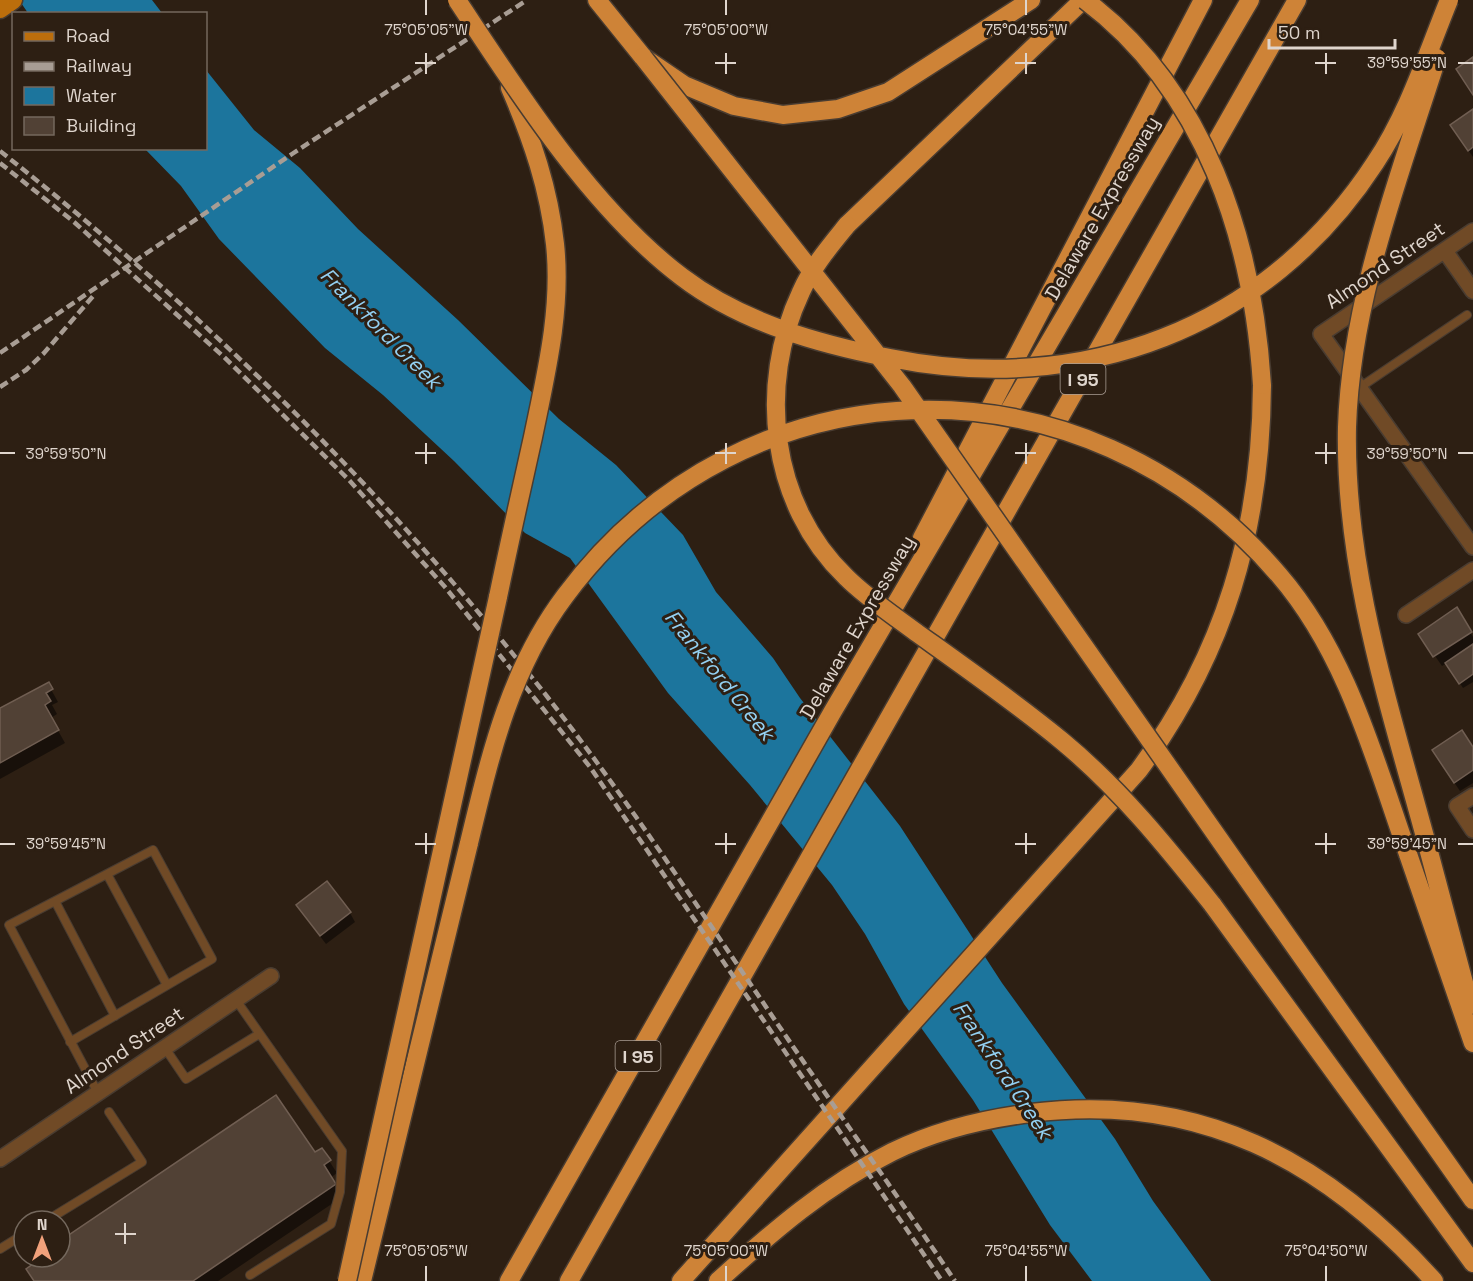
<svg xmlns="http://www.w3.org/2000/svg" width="1473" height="1281" font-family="'Space Grotesk',sans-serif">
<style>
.water{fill:#1c759d}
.shadow{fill:#0007}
.building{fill:#514135;stroke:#705e52;stroke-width:1.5}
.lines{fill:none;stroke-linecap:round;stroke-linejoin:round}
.lane-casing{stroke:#493c31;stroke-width:10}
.street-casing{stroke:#493c31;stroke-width:18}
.primary-casing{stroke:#493c31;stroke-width:21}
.highway-casing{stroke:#493c31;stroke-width:21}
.lane{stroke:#704a26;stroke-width:8}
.street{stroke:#704a26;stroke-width:15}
.primary{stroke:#bc6e0c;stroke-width:18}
.highway{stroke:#ce8337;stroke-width:18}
.rail{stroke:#a89d94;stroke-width:4.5;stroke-dasharray:9 4.5;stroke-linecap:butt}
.highway-bridge-casing{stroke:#493c31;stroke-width:21;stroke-linecap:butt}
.highway-bridge{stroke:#ce8337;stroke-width:18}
.ticks{fill:none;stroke:#dfd5cd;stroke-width:2}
.labels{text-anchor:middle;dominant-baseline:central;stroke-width:6;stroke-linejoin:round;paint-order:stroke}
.shield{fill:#2d1f13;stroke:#aa9e95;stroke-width:1.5}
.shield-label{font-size:18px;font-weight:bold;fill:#dfd5cd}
.street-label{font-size:20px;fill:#dfd5cd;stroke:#2d1f13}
.water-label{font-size:21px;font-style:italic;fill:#93d0f2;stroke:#2d1f13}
.ticks-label{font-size:15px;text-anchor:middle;fill:#dfd5cd;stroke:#2d1f13;stroke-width:6;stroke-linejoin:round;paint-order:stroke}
</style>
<rect width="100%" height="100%" fill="#2d1f13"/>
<!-- water -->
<path class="water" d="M19 0H152L162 13H28Z
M206 70 254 130 300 168 358 229 458 320 559 419 616 465 683 535 716 592 773 658 800 698 900 826 1002 983 1115 1139 1153 1201 1211 1281H1092L1050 1225 973 1100 904 1004 865 934 832 885 750 785 668 693 570 558 525 533 454 461 383 395 325 348 219 239 181 186 145 149 206 148Z"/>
<!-- shadow -->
<path class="shadow" d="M1473 111V157L1459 137Z
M1456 609 1473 637V682L1463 688 1447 663 1442 666 1426 643Z
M48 684 58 702 52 705 57 714 51 718 65 743 0 779V710Z
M1473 749V783L1460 791 1439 760Z
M350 913 355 922 326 944 303 914Z
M322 1150 337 1173 330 1178 342 1197 218 1281H35L46 1257H60V1243L315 1155Z"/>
<!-- building -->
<path class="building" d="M1473 57V95L1456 69Z
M1473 109V147L1468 151 1450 125Z
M1457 607 1472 632 1433 657 1418 634Z
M1473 644V674L1459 684 1445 663Z
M49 682 53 689 46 693 51 701 45 705 59 730 0 763V708Z
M1462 730 1473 747V770L1454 783 1432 750Z
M327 881 351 912 320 936 296 905Z
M276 1095 315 1152 322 1148 331 1160 324 1165 336 1184 193 1281H34L26 1269 43 1257H60V1241Z"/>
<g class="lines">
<defs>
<path id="lane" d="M1359 388 1467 315
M107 874 167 985
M55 901 115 1016
M236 1000 342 1151 340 1192 331 1224 250 1275
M70 1042 212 959 153 850 9 925 98 1093
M165 1048 186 1079 259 1034
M46 1221 142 1162 109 1112
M0 1249 24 1234"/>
<path id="street" d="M1473 231 1321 334 1473 547
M1445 251 1473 291
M1406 615 1473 570
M1473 796 1457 806 1473 830
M0 1159 271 976"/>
<path id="primary" d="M0 9 13 0"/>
<path id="highway" d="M597 0 643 57 684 85 734 106 783 115 838 109 888 92 1031 0
M847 225 1083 0
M922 538 1203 0
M498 597C509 544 521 491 533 437 546 374 562 309 555 244 549 189 532 139 510 88
M1428 848 1470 1005
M1408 854 1473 1043
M1238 866 1473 1200
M1212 904 1473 1263
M362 1281 469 843
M509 1281 833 711 1250 0
M569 1281 1297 0
M681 1281 1139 770C1225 653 1261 530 1262 385
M718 1281C772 1232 826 1185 892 1152 935 1131 983 1119 1031 1113 1197 1092 1325 1159 1434 1281"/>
</defs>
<!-- lane casing -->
<use href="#lane" class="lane-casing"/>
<!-- street casing -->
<use href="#street" class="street-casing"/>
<!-- primary casing -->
<use href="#primary" class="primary-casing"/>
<!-- highway casing -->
<use href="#highway" class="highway-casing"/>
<!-- lane -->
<use href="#lane" class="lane"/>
<!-- street -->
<use href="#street" class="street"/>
<!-- primary -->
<use href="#primary" class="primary"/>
<!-- highway -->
<use href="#highway" class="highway"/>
<!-- rail -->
<path class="rail" d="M0 151C204 312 388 494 549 699 624 795 691 897 760 998 824 1093 891 1186 955 1281
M0 163 74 222 224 357 349 480 445 587 590 767 942 1281
M0 353 292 154 527 0
M0 387 26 370 44 353 94 295"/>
<defs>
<path id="highway-bridge" d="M457 0C518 93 593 210 682 277 741 322 818 344 890 358 1082 397 1267 329 1375 163 1408 114 1427 54 1449 0
M1085 0C1205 90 1253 240 1262 385
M643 57 902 386 1238 866
M847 225C830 246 812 267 801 292 757 385 770 504 846 577 867 598 893 615 917 633 966 668 1016 703 1062 741 1120 789 1166 846 1212 904
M469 843C490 756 510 669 565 596 744 355 1085 348 1279 575 1347 654 1374 758 1408 854
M1428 848C1391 710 1344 572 1347 427 1351 300 1399 178 1437 58
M347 1281 498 597"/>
</defs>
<!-- highway-bridge casing -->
<use href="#highway-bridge" class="highway-bridge-casing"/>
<!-- highway-bridge -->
<use href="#highway-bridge" class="highway-bridge"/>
</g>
<!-- ticks -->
<path class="ticks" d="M426 0V15M726 0V15M1026 0V15M426 53V74M726 53V74M1026 53V74M1326 53V74M415 63H436M715 63H736M1015 63H1036M1315 63H1336M1458 63H1473M426 443V464M726 443V464M1026 443V464M1326 443V464M0 453H15M415 453H436M715 453H736M1015 453H1036M1315 453H1336M1458 453H1473M426 833V854M726 833V854M1026 833V854M1326 833V854M0 844H15M415 844H436M715 844H736M1015 844H1036M1315 844H1336M1458 844H1473M125 1223V1244M115 1234H136M426 1266V1281M726 1266V1281M1026 1266V1281M1326 1266V1281"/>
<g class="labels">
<!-- shield labels -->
<g class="shield">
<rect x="1060.5" y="364" width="45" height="30" rx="4.5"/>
<rect x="615.5" y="1041" width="45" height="30" rx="4.5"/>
</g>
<g class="shield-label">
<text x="1083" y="379">I 95</text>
<text x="638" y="1056">I 95</text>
</g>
<!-- street labels -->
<g class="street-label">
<text transform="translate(1102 208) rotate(-60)">Delaware Expressway</text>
<text transform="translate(1385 265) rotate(-34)">Almond Street</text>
<text transform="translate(857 627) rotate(-60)">Delaware Expressway</text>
<text transform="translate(124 1050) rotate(-34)">Almond Street</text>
</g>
<!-- water labels -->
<g class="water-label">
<text transform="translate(381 328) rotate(45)">Frankford Creek</text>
<text transform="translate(720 675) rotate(51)">Frankford Creek</text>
<text transform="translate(1003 1070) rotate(56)">Frankford Creek</text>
</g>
</g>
<g class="ticks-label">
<text x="426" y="35">75°05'05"W</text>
<text x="726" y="35">75°05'00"W</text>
<text x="1026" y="35">75°04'55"W</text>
<text x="1407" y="68">39°59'55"N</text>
<text x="66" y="459">39°59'50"N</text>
<text x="1407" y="459">39°59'50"N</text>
<text x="66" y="849">39°59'45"N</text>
<text x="1407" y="849">39°59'45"N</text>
<text x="426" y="1256">75°05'05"W</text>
<text x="726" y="1256">75°05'00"W</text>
<text x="1026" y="1256">75°04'55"W</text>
<text x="1326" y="1256">75°04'50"W</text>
</g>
<!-- legend -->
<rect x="12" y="12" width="195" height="138" fill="#2d1f13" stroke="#74685d" stroke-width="1.5"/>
<rect x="24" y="32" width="30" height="9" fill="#bc6e0c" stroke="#74685d" stroke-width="1.5"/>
<text x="66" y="42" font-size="18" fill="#dfd5cd">Road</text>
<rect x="24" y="62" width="30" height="9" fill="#a89d94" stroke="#74685d" stroke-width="1.5"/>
<text x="66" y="72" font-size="18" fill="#dfd5cd">Railway</text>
<rect x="24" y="87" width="30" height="18" fill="#1c759d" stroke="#74685d" stroke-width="1.5"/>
<text x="66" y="102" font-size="18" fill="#dfd5cd">Water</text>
<rect x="24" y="117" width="30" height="18" fill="#514135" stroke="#74685d" stroke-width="1.5"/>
<text x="66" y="132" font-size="18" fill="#dfd5cd">Building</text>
<!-- north arrow -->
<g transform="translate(42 1239)"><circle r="28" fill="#2d1f13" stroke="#74685d" stroke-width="1.5"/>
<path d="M0-4.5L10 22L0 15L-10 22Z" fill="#f1a17b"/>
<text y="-9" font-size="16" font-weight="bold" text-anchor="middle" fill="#dfd5cd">N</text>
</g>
<!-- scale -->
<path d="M1269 39v9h126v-9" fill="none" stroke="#dfd5cd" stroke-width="3"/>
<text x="1278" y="39" font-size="18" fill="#dfd5cd" stroke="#2d1f13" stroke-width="4.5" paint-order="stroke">50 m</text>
</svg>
